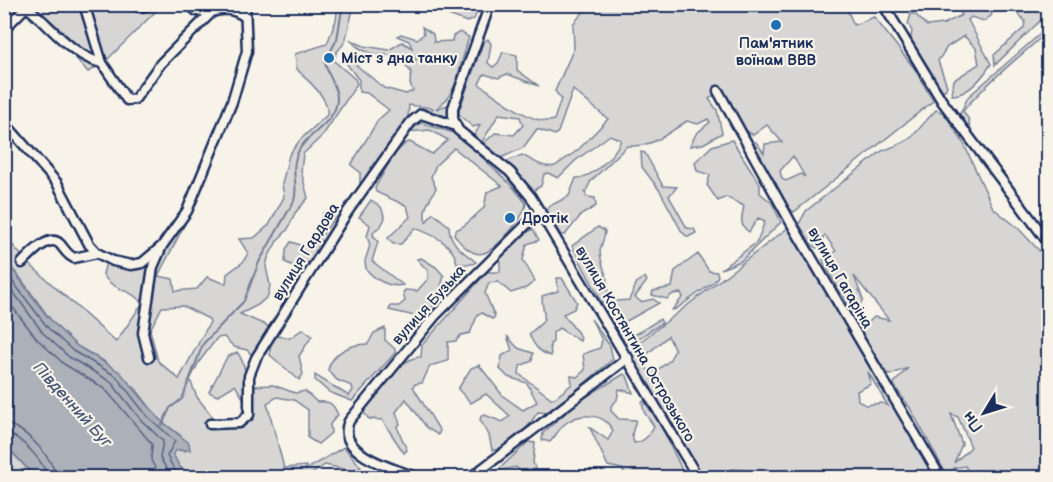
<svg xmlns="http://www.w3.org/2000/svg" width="1053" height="482" font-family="'Balsamiq Sans',sans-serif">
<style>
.green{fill:#d7d6d4;stroke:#798299;stroke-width:1.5;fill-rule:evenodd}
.water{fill:#acb0b9;stroke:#727c95;stroke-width:1.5}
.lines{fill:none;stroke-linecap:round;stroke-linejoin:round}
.shore{stroke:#556382;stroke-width:1.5}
.stream{stroke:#727c95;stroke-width:2}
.minor-casing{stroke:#1b2f5e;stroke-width:13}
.minor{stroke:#f7f3e8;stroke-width:8}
.poi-dot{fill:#1f6fb2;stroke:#f7f3e8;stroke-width:2}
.labels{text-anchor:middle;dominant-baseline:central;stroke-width:4.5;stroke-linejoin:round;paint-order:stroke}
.poi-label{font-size:15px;font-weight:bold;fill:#1b2f5e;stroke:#f7f3e8;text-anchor:start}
.street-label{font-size:15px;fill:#1b2f5e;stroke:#f7f3e8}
.water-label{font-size:16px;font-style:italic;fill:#465679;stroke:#f7f3e8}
</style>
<rect width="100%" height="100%" fill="#f7f3e8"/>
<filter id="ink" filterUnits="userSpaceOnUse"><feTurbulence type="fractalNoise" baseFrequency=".0167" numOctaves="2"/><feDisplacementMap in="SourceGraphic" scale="12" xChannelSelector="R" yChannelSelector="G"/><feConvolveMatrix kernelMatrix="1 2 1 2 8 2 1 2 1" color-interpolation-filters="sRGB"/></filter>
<g filter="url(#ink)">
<!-- green -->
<path class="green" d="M590 4 845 5 854 25 874 17 914 68 933 101 794 212 785 205 753 146 752 142H756L764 153 765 144 782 142 767 125 753 135C736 126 729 107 721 91L709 99 717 110 722 133 703 144 690 146 696 134 710 122 708 119 698 124 687 121C663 136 654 147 627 146L591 181 585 193 587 197 595 198 596 206 581 215 565 235H561L547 215 548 207 569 196 576 178C592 179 615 155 621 140L610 135 575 161 558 178 548 173 544 174 541 186 534 190 515 174 507 161 522 155C532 160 544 169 555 166L578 150 608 119 573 90 558 132 555 135 537 129 523 148 496 160 484 143 495 133 514 135 523 125 520 117 499 114 482 142 479 143 473 138 480 125 473 127 459 115V111L483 43 488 39 491 44 488 63 493 67 498 63 503 52 517 55V70L539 86 507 74 498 78 484 74 479 84C495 95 534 127 554 120L561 99 555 91 574 48 573 24ZM793 156 805 177 801 174 786 181 782 179 780 171Z
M18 5H162L104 63 88 72 46 24 32 20Z
M338 5H354L345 42 336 53 334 61 355 79 357 84 323 135 303 154 301 171 308 198 295 213 288 229 277 241 268 258 266 267 270 285 268 296 258 305 240 314 268 326V330L252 355 247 350 234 347 224 337 217 338 199 362 190 380 197 397 215 420 219 422 241 416 245 401 235 385 217 396 209 392 227 357 237 352C246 363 244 375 252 386L273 385 295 393 305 391 317 402C330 401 333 403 338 415L330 424 331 433 318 444 308 438V410L294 400 277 397 267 403 284 468 306 466 305 470 344 447 361 467 353 471 325 465 307 477H192L179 466 173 454 177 450 185 451 181 436 159 419 136 389 104 361 77 346 53 323 16 272 5 271V236L26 261 116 342 142 304C134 289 111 291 103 274L106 262 139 267 187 220 158 276 173 279 175 291 197 289 207 277 226 284 227 274 243 262 248 253 239 239 254 238 269 225 284 197 282 184 289 155 300 140 327 115C330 97 307 81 297 69L295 54 327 44 336 20ZM183 306 209 319 210 322 179 379 158 361 150 330 162 307Z
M422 5H440L441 8 453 12 455 9 451 5H480L474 19 467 22Z
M956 5 995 6 991 16 984 21 971 17 968 20 991 64C982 78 969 95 952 95L954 80 979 64 976 48 964 36 947 47 938 61 947 86 945 90H941L910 42 912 31 908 24 911 14H915L927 26 944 24 962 15Z
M1010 5H1048V22L1044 17 995 65 994 55 1024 28 1025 21Z
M422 27 433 34 434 42 452 41 453 36 460 32 469 37 455 85 447 99 436 109 450 104 449 123 430 112 433 108 409 105 408 117 398 135 360 188V172L351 165 378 120 389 110 367 93 359 92V80L343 59 346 57 349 59 384 88 406 94 413 91 410 84 411 72 406 66 408 62 416 60V56C396 53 364 60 351 40L364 46 389 50 402 42 412 48 409 41 397 36 401 34 417 39 424 34Z
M1048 27 1045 34C1018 58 986 83 963 111L969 120 970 132 960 114 968 97Z
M936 110 944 113 963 142 993 208 1017 227 1048 260V477H962L971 476 965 466 954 468 952 477H948L910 408 895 387 894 383 908 368 890 375 886 372 860 331 874 317 889 320 854 276 863 300 859 307 863 319 857 320 824 264 823 259 836 251 825 235 817 248 813 246 799 224 806 211 882 151C892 147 904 144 913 136 920 128 928 118 936 110ZM951 414 958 417 971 447 954 463 962 444Z
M421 123 454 133 463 139 512 186 526 203C525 217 497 249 484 253 473 257 459 243 454 234L456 230C469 225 473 216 484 208L487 192 502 186 454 148 436 165 431 177 436 188C430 201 422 207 426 222L433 213 449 226C449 243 463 252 476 262L473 264H457C454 243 433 235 415 228L401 244H393L388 238 410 217 407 206 376 192 375 188 394 154 406 143 410 142 432 154 448 140 430 130 408 132Z
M732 140 760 184V193L772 203 781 222 741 261 721 269 757 242 765 221 758 218 749 232C738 224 742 217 744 206L726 197 718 201 707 185 710 175 697 171 695 162 712 146Z
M641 152 645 153 663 186 677 187 669 196 687 228 694 229 696 233 688 237 682 232 660 191 642 167Z
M371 200 381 207 385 218 381 226 374 231 373 235 378 242 372 261 403 285C389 288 375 280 366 269L365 261 370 245 367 237 370 225 359 217Z
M336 208 343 210V217L312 263 301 262 295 267 285 262 286 249 291 242 303 246 315 245 334 218 323 213Z
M598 227 605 231C605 239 601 243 600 251 600 266 611 278 607 294L616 301 629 300 637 282 645 277 647 281 635 297 641 302 653 299 659 303 623 323 626 335 633 336 660 319 662 323 627 346 613 323 614 318 620 314 618 311 606 310 572 246Z
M789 227 792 228 811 265 937 477H931L927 471 930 477 753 478 750 470 731 469 732 477H699L632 361V348ZM668 336 675 350 669 361 656 371 648 370 643 358ZM868 372 888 406 882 403 865 405 858 400 857 391 871 384Z
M533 229 539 240 527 244 523 260 535 281 526 288 511 293 498 282 489 283 485 293 495 317 492 319 482 313 478 314 470 333 461 335 456 341 448 342V361L430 366 422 383 415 384 413 387 440 431 438 435 427 428 406 399 396 412 400 424 397 427 407 450 404 453 382 420 369 419 364 413C367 394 402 357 421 357L422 345 487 272H500V256C513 248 520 235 533 229Z
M698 254 709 271 717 272 718 276 714 282 676 309 672 310 683 297 681 293 673 294 667 299 652 295 653 291 672 287 675 271Z
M421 258 436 267 444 276 441 287 444 297 419 317 389 310 391 306H399L405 301 403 293 405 290 417 291 428 279V271L417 259Z
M557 278H562L577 302 574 309 563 314 581 337 580 341 559 328 553 333V342L550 344 551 356C538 352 534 345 529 334 553 314 542 322 542 296L558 291Z
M591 319 610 346 613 359 550 413 538 412C528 426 513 452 492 450L489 435 480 420 481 416 485 415 502 422 510 416 486 394 471 403 458 389 471 368 479 365 503 396 523 410 537 402 527 383 508 377 500 369 502 356 512 350 507 336 518 348 533 353 532 361 520 366 519 374 551 398H555L572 384 571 376 577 377 585 370 583 354 600 348 602 340Z
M385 328V340L395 349V353L352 401 329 392 315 380V375L349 396 353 390 352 386 337 380 328 370C332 352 351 344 368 344L374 333Z
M303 329 312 336 299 356 303 374 299 380 270 355V344L277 336 290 338Z
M624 374 627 376 633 393 619 389 617 400 611 406V411L619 419 636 420 632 434 634 443C643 443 651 434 654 426L644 412 642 402 644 401 661 425 681 468V475L668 477H627L622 469 608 466 590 428 608 440 613 431C605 413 581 412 566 423 559 428 556 436 550 442L542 440 543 433 579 401Z
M528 442 535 443 533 463 539 477H525L516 467 497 471Z
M4 444 35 477H5Z"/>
<!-- water -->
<path class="water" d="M8 263 46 315 64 334 77 346 120 372 159 419 189 443 190 450H177L173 454 179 466 192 477H35L5 444 4 271Z"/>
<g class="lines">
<!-- shore -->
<path class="shore" d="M4 270 48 328 73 351 116 376 147 416 175 441 167 456 174 469 183 478
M4 279 43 333 69 357 111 382 141 420 163 441 160 458 172 478
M4 296 37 339 64 364 105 389 152 444 151 460 160 478
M4 424C23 425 55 459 56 478
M4 433C19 434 46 463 47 478"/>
<!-- stream -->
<path class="stream" d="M162 425 170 408 182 399 203 344 244 301 259 262 294 201C299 184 290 172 297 154 305 133 338 124 337 97 336 84 327 74 325 62L337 39 343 4"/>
<defs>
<path id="minor" d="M84 4 102 63 127 100 135 99 161 63 212 12C224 8 235 9 245 17
M130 4 140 7 154 4
M188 4 197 11 212 12
M490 4 453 108V119L458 130 510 172 531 197 698 478
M883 4 942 101 1048 242
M27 7C50 25 73 57 102 63
M4 29 29 4
M718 91 790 221 941 478
M4 122 57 183 89 244 97 253 113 261 131 265 142 263 161 247
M22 263C30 255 49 233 60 244 65 250 67 255 74 258L97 253
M149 357 143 333 153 267 162 246 187 211 232 102 247 51 245 4
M210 424 239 423 249 415V376L256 358 348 211 411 122 421 114 456 126
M419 478C397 470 334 454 349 421L435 316 540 211
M470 478 628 358"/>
</defs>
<!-- minor casing -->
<use href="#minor" class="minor-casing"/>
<!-- minor -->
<use href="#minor" class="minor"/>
</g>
</g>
<!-- markers -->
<g class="poi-dot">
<circle cx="776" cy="25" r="6"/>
<circle cx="329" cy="58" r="6"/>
<circle cx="510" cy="218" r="6"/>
</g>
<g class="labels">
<!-- poi labels -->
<g class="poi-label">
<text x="776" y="43" text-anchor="middle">Пам'ятник<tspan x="776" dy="17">воїнам ВВВ</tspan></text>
<text x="341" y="58">Міст з дна танку</text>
<text x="522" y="218">Дротік</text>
</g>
<!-- street labels -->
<g class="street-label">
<text transform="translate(306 252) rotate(-58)">вулиця Гардова</text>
<text transform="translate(840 278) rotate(60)">вулиця Гагаріна</text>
<text transform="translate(429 305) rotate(-48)">вулиця Бузька</text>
<text transform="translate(635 344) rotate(60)">вулиця Костянтина Острозького</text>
</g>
<!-- water labels -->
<g class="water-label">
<text transform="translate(72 405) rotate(48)">Південний Буг</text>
</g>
</g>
<!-- margin -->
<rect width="1053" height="482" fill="none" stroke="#f7f3e8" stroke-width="24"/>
<rect x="12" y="12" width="1029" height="458" fill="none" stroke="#1b2f5e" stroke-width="2" filter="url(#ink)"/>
<!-- north arrow -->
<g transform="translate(984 413) rotate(232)" stroke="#f7f3e8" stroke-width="4.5" paint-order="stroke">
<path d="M0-4.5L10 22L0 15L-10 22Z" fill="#1b2f5e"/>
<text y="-9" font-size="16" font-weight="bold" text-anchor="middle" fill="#1b2f5e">Пн</text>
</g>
</svg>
